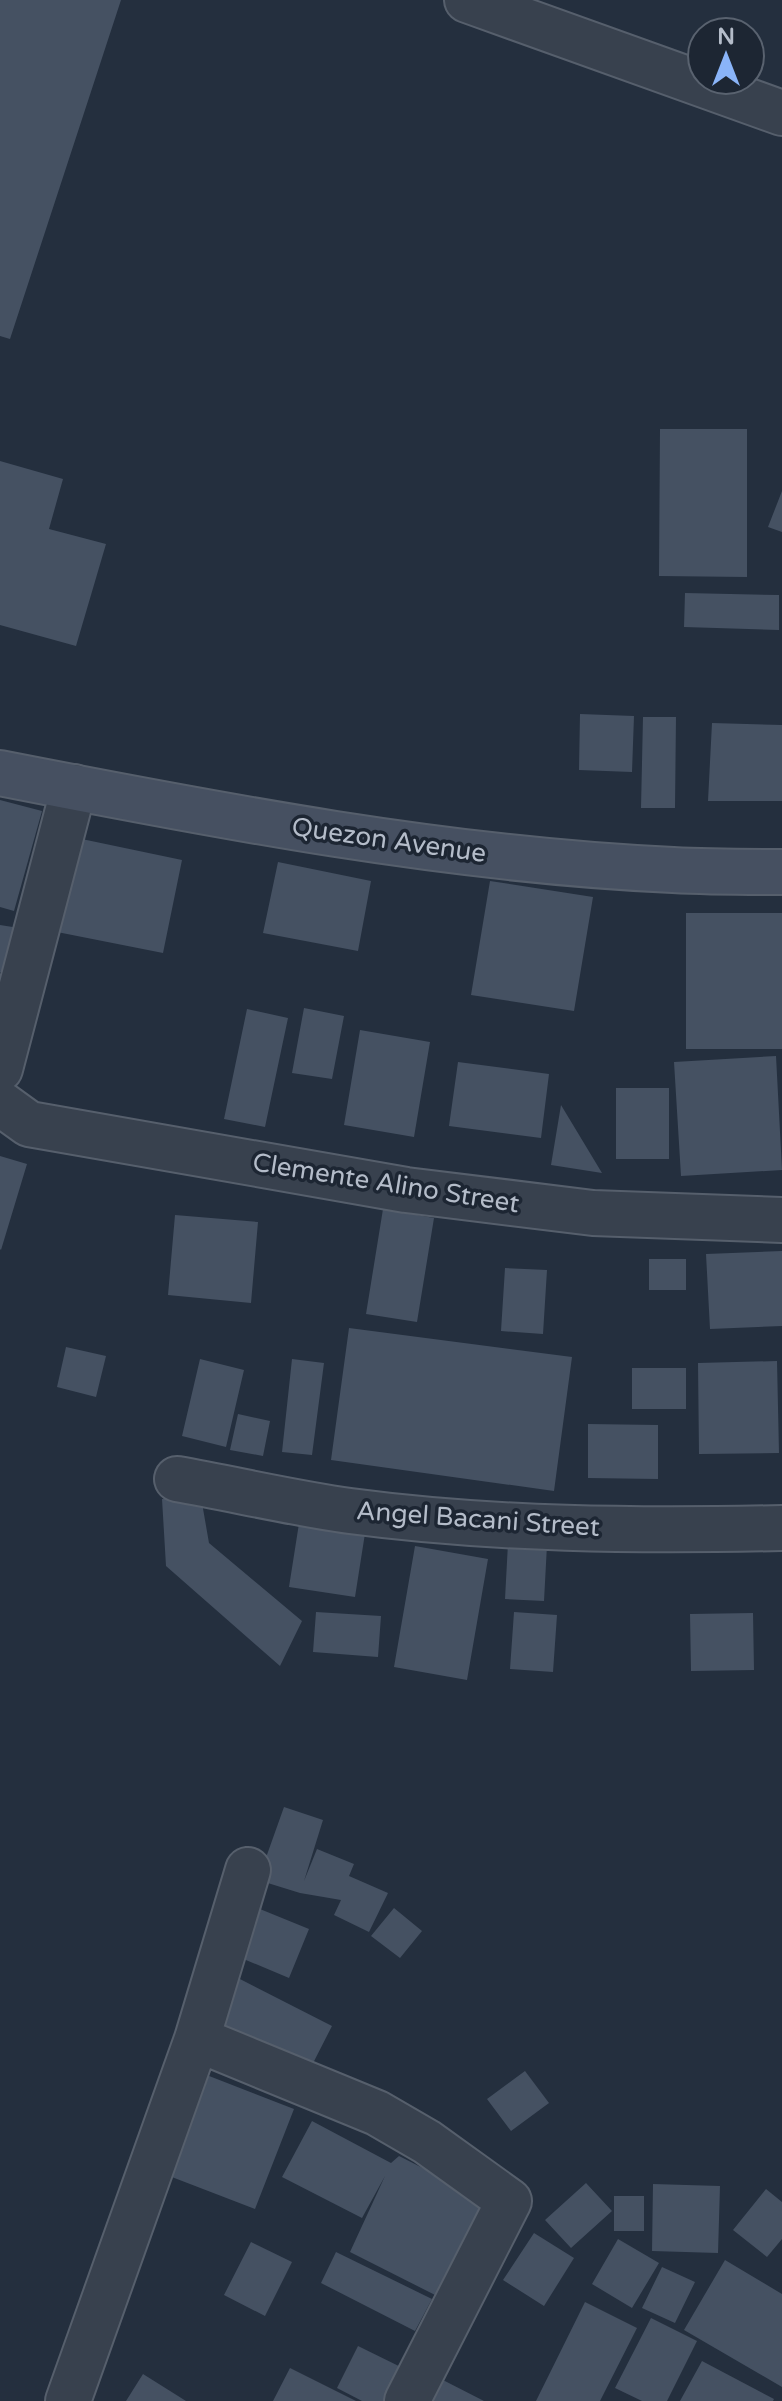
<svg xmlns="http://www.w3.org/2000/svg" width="782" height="2401" font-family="'Varela Round',sans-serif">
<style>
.building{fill:#455162}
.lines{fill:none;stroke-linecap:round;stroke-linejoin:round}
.minor-casing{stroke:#565f6c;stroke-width:48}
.tertiary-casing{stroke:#565f6c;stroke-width:48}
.secondary-casing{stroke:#565f6c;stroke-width:48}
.minor{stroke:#38414e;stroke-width:44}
.tertiary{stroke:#38414e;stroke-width:44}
.secondary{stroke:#465061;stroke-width:44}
.labels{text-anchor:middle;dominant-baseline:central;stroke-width:7;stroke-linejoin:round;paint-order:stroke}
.street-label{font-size:26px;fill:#b4bcc9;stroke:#1d2633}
</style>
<rect width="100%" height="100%" fill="#242f3e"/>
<!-- building -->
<path class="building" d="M0 0H121L10 339 0 336Z
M660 429H747V577L659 576Z
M0 461 63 479 49 529 106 544 76 646 0 625Z
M782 491V532L768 527Z
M685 593 779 595V630L684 627Z
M580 714 634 716 632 772 579 770Z
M643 717H676L675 808H641Z
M712 723 782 725V801H708Z
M0 800 42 811 14 911 0 907Z
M77 838 182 860 163 953 57 932Z
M278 862 371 881 358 951 263 933Z
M490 881 593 897 574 1011 471 995Z
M686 913H782V1049H686Z
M0 925 19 928 10 974 0 972Z
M304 1008 344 1016 332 1079 292 1073Z
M247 1009 288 1018 265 1127 224 1119Z
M360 1030 430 1042 414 1137 344 1125Z
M776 1056 782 1170 681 1176 674 1062Z
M458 1062 549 1074 541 1138 449 1126Z
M616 1088H669V1159H616Z
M561 1105 602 1173 551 1165Z
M0 1156 27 1164 1 1250 0 1249Z
M383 1209 434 1218 417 1322 366 1314Z
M175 1215 258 1222 251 1303 168 1295Z
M782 1251V1326L710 1329 706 1254Z
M649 1259H686V1290H649Z
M505 1268 547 1270 543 1334 501 1331Z
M349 1328 572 1357 554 1491 331 1460Z
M66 1347 106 1356 96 1397 57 1387Z
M200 1359 244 1370 226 1447 182 1436Z
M292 1359 324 1363 312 1455 282 1452Z
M777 1361 779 1453 699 1454 698 1363Z
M632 1368H686V1409H632Z
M238 1414 270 1421 263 1456 230 1450Z
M588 1424 658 1425V1479L588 1478Z
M201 1497 209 1543 302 1621 280 1666 166 1566 162 1499Z
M300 1517 366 1527 355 1597 289 1587Z
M508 1543 547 1545 544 1601 505 1599Z
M415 1546 488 1559 467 1680 394 1667Z
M316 1612 381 1616 378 1657 313 1652Z
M514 1612 557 1615 553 1672 510 1669Z
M753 1613 754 1670 691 1671 690 1614Z
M284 1807 323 1820 304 1881 317 1849 354 1864 349 1876 388 1893 369 1932 334 1915 341 1900 300 1893 258 1880Z
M255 1907 309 1929 289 1978 234 1955Z
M394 1908 422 1931 400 1958 371 1936Z
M238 1978 332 2026 308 2073 214 2024Z
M525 2071 549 2103 511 2131 487 2099Z
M204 2074 294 2109 255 2209 164 2174Z
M312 2121 391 2163 399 2156 492 2203 443 2299 350 2252 385 2176 362 2218 282 2177Z
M586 2183 612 2211 571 2248 545 2220Z
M653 2184 720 2186 718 2253 652 2251Z
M766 2189 782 2202V2239L767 2257 733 2230Z
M614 2196H644V2231H614Z
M534 2233 574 2258 544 2306 503 2280Z
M618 2239 659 2263 632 2308 592 2284Z
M251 2242 292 2262 265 2316 224 2295Z
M336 2252 432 2299 415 2331 321 2283Z
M725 2260 782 2294V2387L684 2330Z
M662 2267 695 2282 675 2323 642 2308Z
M585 2302 637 2328 600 2401H536Z
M651 2318 697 2341 667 2401H642L615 2388Z
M358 2346 415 2374 401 2401H362L337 2388Z
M702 2361 774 2399 773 2401H680Z
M290 2368 356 2401H273Z
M143 2374 186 2401H126Z
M439 2378 484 2401H427Z"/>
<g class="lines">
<defs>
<path id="minor" d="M0 1069 74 787
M0 1103 29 1124 406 1190 593 1213 782 1220
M177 1479C234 1489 292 1503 350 1511 493 1530 639 1531 782 1528
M197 2039 377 2113 427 2142 509 2201 407 2401
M68 2401 197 2039 248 1870"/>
<path id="tertiary" d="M467 0 782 113"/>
<path id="secondary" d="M0 773C219 816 450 860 673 870 709 872 746 872 782 872"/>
</defs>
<!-- minor casing -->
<use href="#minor" class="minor-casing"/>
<!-- tertiary casing -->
<use href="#tertiary" class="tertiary-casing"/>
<!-- secondary casing -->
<use href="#secondary" class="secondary-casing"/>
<!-- minor -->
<use href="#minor" class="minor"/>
<!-- tertiary -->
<use href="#tertiary" class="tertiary"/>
<!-- secondary -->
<use href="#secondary" class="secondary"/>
</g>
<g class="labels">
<!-- street labels -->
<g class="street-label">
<text transform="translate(389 840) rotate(8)">Quezon Avenue</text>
<text transform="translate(386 1183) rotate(9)">Clemente Alino Street</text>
<text transform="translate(478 1519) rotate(4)">Angel Bacani Street</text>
</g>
</g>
<!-- north arrow -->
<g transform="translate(726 56)"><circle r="38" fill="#1d2633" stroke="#59626f" stroke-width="2"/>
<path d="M0-6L14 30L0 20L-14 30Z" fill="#8ab4f8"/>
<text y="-12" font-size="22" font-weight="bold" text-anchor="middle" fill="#b4bcc9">N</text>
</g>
</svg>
